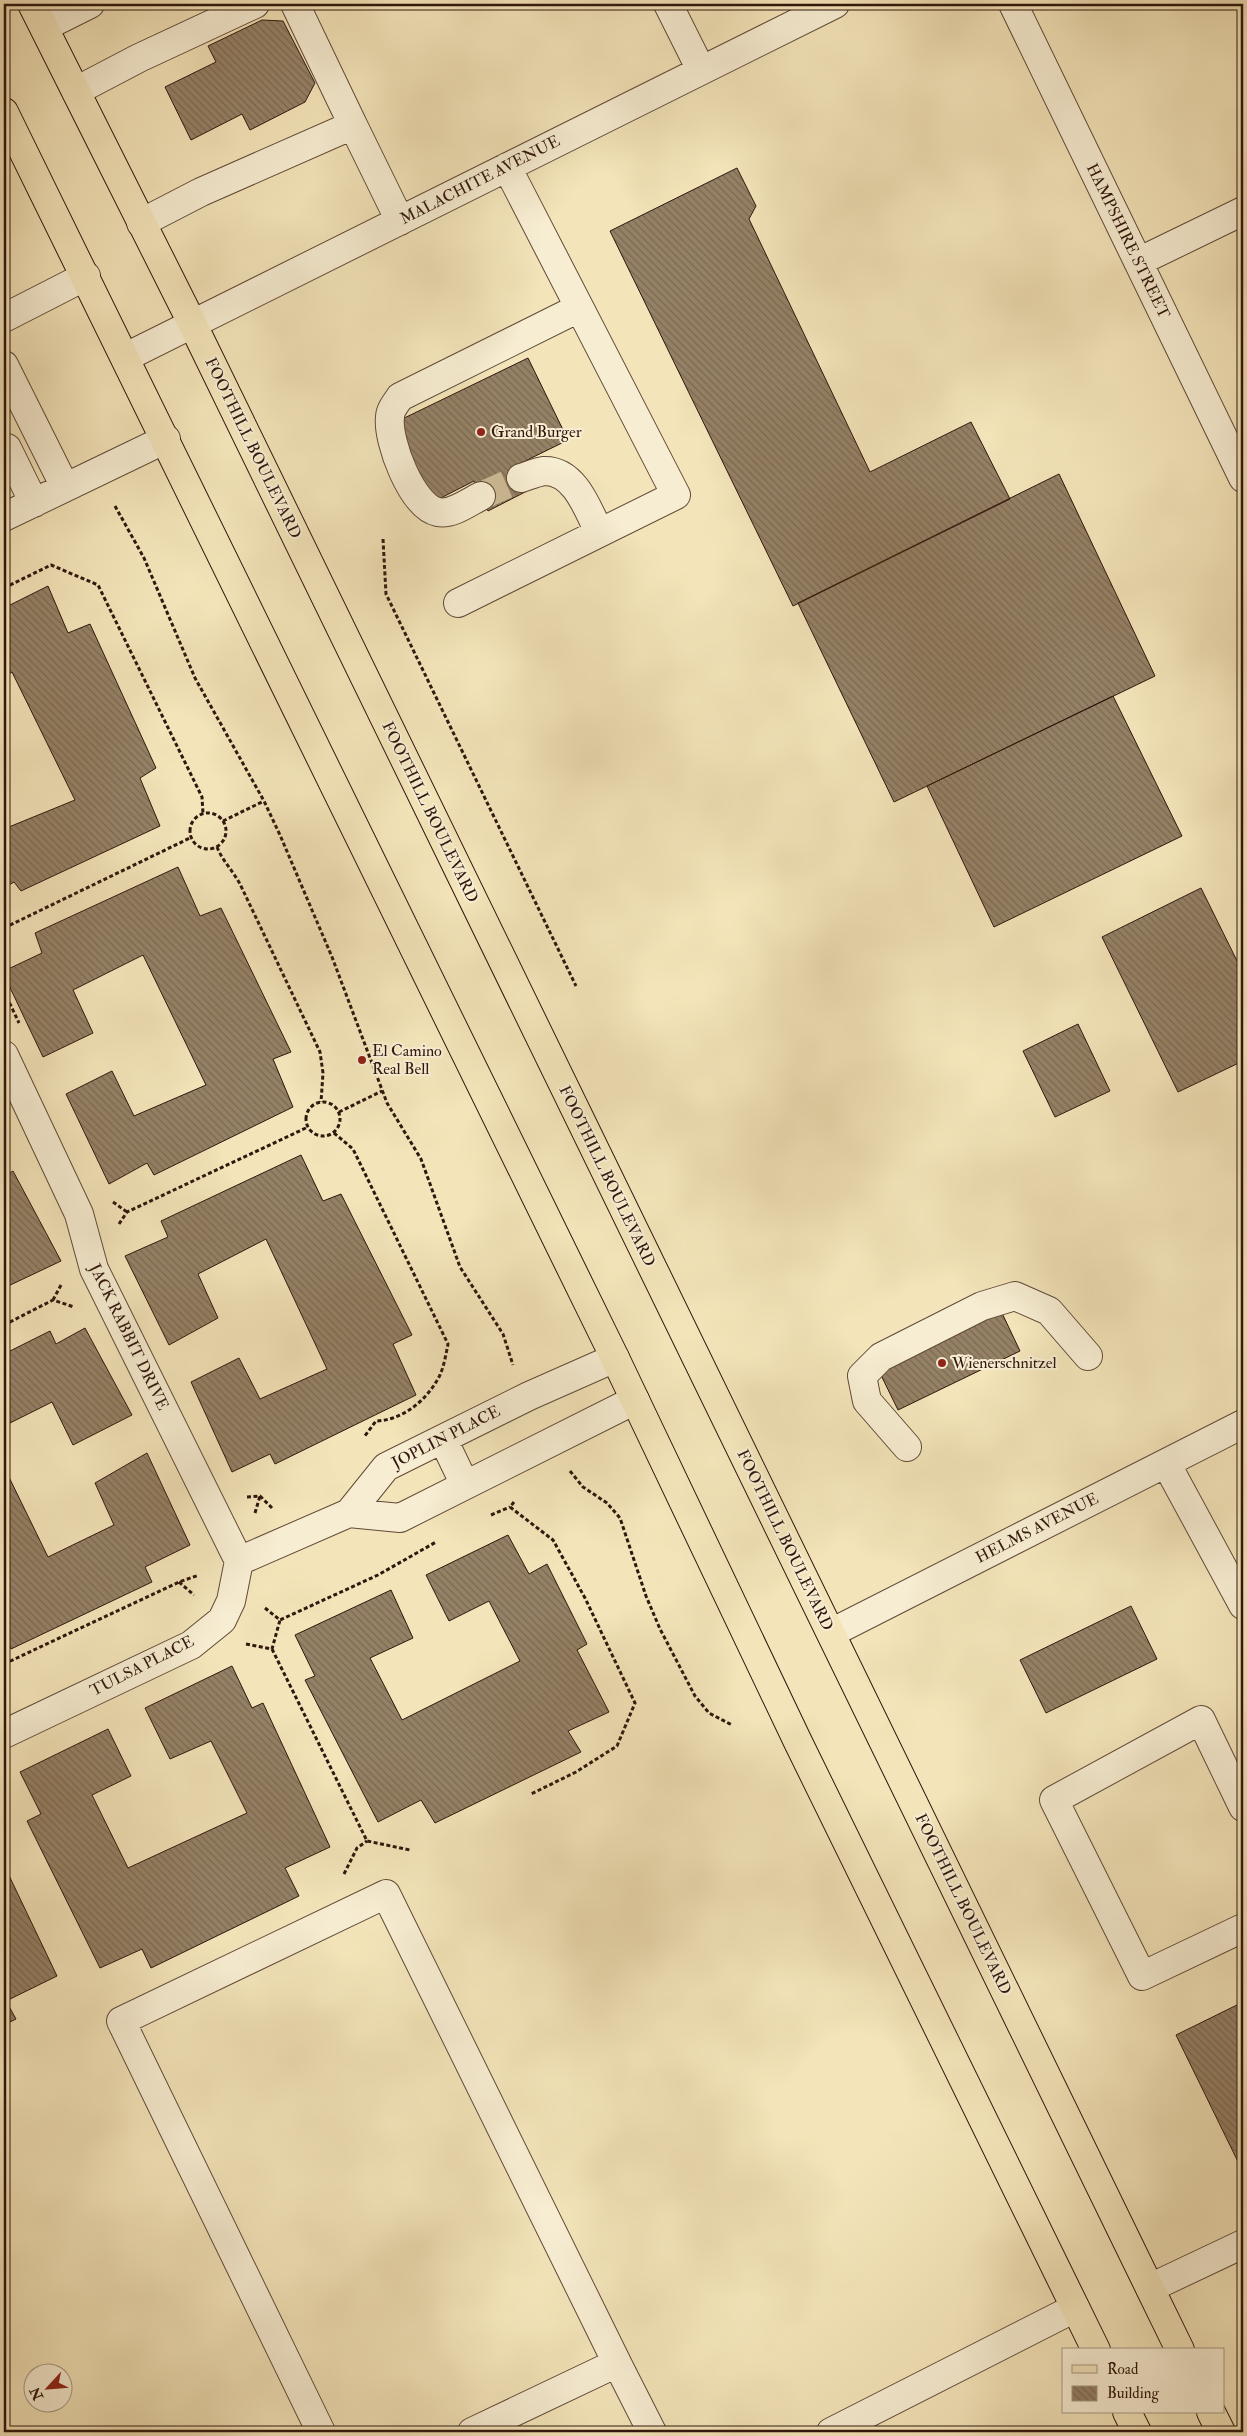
<svg xmlns="http://www.w3.org/2000/svg" width="1247" height="2436" font-family="'IM FELL Double Pica',serif">
<style>
.building{fill:url(#building-back-hatch);stroke:#30160d}
.lines{fill:none;stroke-linecap:round;stroke-linejoin:round}
.minor-tunnel{stroke:#ccbb97;stroke-width:28;stroke-dasharray:28 14;stroke-linecap:butt}
.minor-casing{stroke:#614a38;stroke-width:30}
.major-casing{stroke:#30160d;stroke-width:30}
.path{stroke:#30160d;stroke-width:3;stroke-dasharray:4 2.5;stroke-linecap:butt}
.minor{stroke:#f7edd2;stroke-width:28}
.major{stroke:#f3e4b9;stroke-width:28}
.poi-dot{fill:#8f2418;stroke:#f7edd2;stroke-width:2}
.labels{text-anchor:middle;dominant-baseline:central;stroke-width:4;stroke-linejoin:round;paint-order:stroke}
.street-label{font-size:16px;fill:#30160d;stroke:#f7edd2}
.poi-label{font-size:16px;fill:#30160d;stroke:#f7edd2;text-anchor:start}
</style>
<defs>
<pattern id="building-back-hatch" width="6" height="6" patternUnits="userSpaceOnUse" patternTransform="scale(1.25)"><rect width="6" height="6" fill="#958166"/><path d="M-1 5l2 2M0 0l6 6M5-1l2 2" fill="none" stroke="#7a6952"/></pattern>
</defs>
<rect width="100%" height="100%" fill="#f3e4b9"/>
<filter id="stains"><feTurbulence type="fractalNoise" baseFrequency=".004" numOctaves="4"/><feColorMatrix values="0 0 0 0 .2 0 0 0 0 .09 0 0 0 0 .02 0 0 0 .5 -.17"/></filter>
<radialGradient id="worn" r=".72"><stop offset=".6" stop-color="#630" stop-opacity="0"/><stop offset="1" stop-color="#630" stop-opacity=".3"/></radialGradient>
<!-- building -->
<path class="building" d="M262 20 283 21 315 83 305 102 250 130 242 114 191 140 165 87 216 62 208 46Z
M737 168 756 206 749 219 870 472 971 422 1010 499 793 606 610 231Z
M528 358 568 440 515 466 527 491 488 511 474 481 433 502 394 423Z
M1059 474 1155 676 894 802 798 603Z
M48 586 68 633 90 624 156 768 140 778 160 826 21 891 14 882 4 888V829L75 800 12 672 4 677V608Z
M1113 696 1182 836 994 927 927 786Z
M178 867 200 916 221 908 291 1052 273 1059 293 1107 154 1175 147 1163 109 1184 66 1094 112 1071 134 1116 206 1085 143 955 73 990 93 1033 43 1057 4 975V971L42 953 35 933Z
M1201 888 1243 973V1061L1178 1092 1102 937Z
M1078 1024 1110 1091 1055 1117 1023 1051Z
M301 1155 323 1201 341 1194 412 1335 393 1344 416 1395 275 1464 270 1454 232 1472 191 1382 239 1358 260 1399 327 1369 266 1239 198 1274 218 1318 169 1345 125 1256 168 1237 161 1221Z
M13 1171 61 1261 4 1288V1176Z
M1001 1311 1020 1351 898 1410 878 1369 901 1358 891 1336 922 1321Z
M85 1328 132 1415 73 1445 52 1402 4 1426V1354L50 1331 56 1344Z
M147 1453 190 1545 145 1567 152 1582 11 1649 4 1635V1467L48 1557 114 1525 95 1483Z
M508 1535 529 1574 547 1564 587 1644 577 1650 609 1712 568 1731 581 1752 435 1823 421 1800 378 1822 305 1680 315 1676 295 1635 391 1590 413 1638 370 1658 402 1720 520 1661 489 1601 449 1621 426 1575Z
M1131 1606 1157 1659 1046 1713 1020 1660Z
M232 1666 252 1708 263 1703 330 1847 285 1868 299 1896 151 1968 142 1949 100 1968 27 1821 41 1814 20 1772 108 1729 131 1776 92 1795 128 1868 247 1813 211 1741 170 1759 145 1708Z
M4 1865 57 1976 6 2001 16 2019 4 2025Z
M1243 2002V2172L1176 2035Z"/>
<g class="lines">
<!-- minor-tunnel -->
<path class="minor-tunnel" d="M481 496 521 478"/>
<defs>
<path id="minor" d="M295 4 353 125
M668 4 701 70
M1013 4 1243 478
M44 27 90 4
M76 91 139 58 255 4
M141 223 201 192 353 125 400 221
M1138 262 1243 211
M4 318 86 276
M126 357 835 4
M4 365 65 487
M7 448 34 503
M521 478C528 476 536 472 544 471 575 470 588 510 599 532
M481 496C469 502 452 515 438 512 412 507 387 441 390 417 390 410 396 403 400 397L579 308
M4 517 166 439
M458 603 676 495 507 167
M4 1055 79 1214 94 1269 239 1561
M443 1439 465 1485
M907 1447 867 1401 862 1376 881 1357 982 1306 1015 1296 1049 1311 1088 1356
M1166 1463 1243 1605
M349 1513 400 1518 635 1400
M239 1561 349 1513 386 1467 529 1396 615 1358
M831 1633 1243 1424
M4 1734 191 1645 222 1620 231 1601 239 1561
M1243 1807 1201 1720 1054 1800 1142 1976 1243 1928
M1150 2288 1243 2244
M321 2432 121 2021 386 1894 617 2363
M472 2432 617 2363 652 2432
M831 2432 1075 2308"/>
<path id="major" d="M32 4 192 323 1180 2350
M4 112 615 1358 798 1742 1096 2350
M1127 2412 1137 2432
M1211 2412 1221 2432"/>
</defs>
<!-- minor casing -->
<use href="#minor" class="minor-casing"/>
<!-- major casing -->
<use href="#major" class="major-casing"/>
<!-- path -->
<path class="path" d="M115 506 144 558 195 678 264 801 280 835 332 957 387 1103 421 1159 460 1267 503 1334 513 1365
M383 539 386 594 576 986
M4 588 51 565 98 585 202 797 203 814
M190 831a18 18 0 1 1 36 0a18 18 0 1 1-36 0Z
M223 821 264 801
M217 847C222 860 233 871 240 884L320 1052 323 1073 321 1102
M4 928 192 837
M4 991 19 1023
M306 1119a17 17 0 1 1 34 0a17 17 0 1 1-34 0Z
M339 1112 382 1091
M334 1133 353 1149 448 1344C446 1354 444 1366 440 1375 428 1399 404 1420 376 1421L364 1437
M113 1202 127 1212
M119 1224 127 1212 308 1127
M53 1300 61 1285
M4 1325 53 1300 74 1307
M570 1471 583 1487 607 1503 620 1518 646 1596 660 1629 695 1696 709 1713 732 1725
M247 1497 260 1496 273 1509
M514 1502 510 1507 553 1540 585 1598 635 1703 617 1746 576 1772 531 1794
M255 1513 260 1496
M491 1515 510 1507
M179 1582 194 1595
M265 1608 280 1620 378 1575 436 1542
M246 1644 272 1649 280 1620
M272 1649 367 1841 410 1850
M4 1664 179 1582 199 1575
M344 1874 357 1848 367 1841"/>
<!-- minor -->
<use href="#minor" class="minor"/>
<!-- major -->
<use href="#major" class="major"/>
</g>
<!-- markers -->
<g class="poi-dot">
<circle cx="481" cy="432" r="5"/>
<circle cx="362" cy="1060" r="5"/>
<circle cx="942" cy="1363" r="5"/>
</g>
<g class="labels">
<!-- street labels -->
<g class="street-label">
<text transform="translate(480 180) rotate(-27)">MALACHITE AVENUE</text>
<text transform="translate(1128 241) rotate(64)">HAMPSHIRE STREET</text>
<text transform="translate(253 448) rotate(64)">FOOTHILL BOULEVARD</text>
<text transform="translate(430 812) rotate(64)">FOOTHILL BOULEVARD</text>
<text transform="translate(607 1176) rotate(64)">FOOTHILL BOULEVARD</text>
<text transform="translate(129 1337) rotate(64)">JACK RABBIT DRIVE</text>
<text transform="translate(446 1437) rotate(-27)">JOPLIN PLACE</text>
<text transform="translate(1037 1528) rotate(-27)">HELMS AVENUE</text>
<text transform="translate(785 1540) rotate(64)">FOOTHILL BOULEVARD</text>
<text transform="translate(142 1666) rotate(-27)">TULSA PLACE</text>
<text transform="translate(963 1904) rotate(64)">FOOTHILL BOULEVARD</text>
</g>
<!-- poi labels -->
<g class="poi-label">
<text x="491" y="432">Grand Burger</text>
<text x="372" y="1051">El Camino<tspan x="372" dy="18">Real Bell</tspan></text>
<text x="952" y="1363">Wienerschnitzel</text>
</g>
</g>
<!-- margin -->
<rect width="1247" height="2436" fill="none" stroke="#f3e4b9" stroke-width="20"/>
<rect x="5" y="5" width="1237" height="2426" fill="none" stroke="#30160d" stroke-width="2.5"/>
<rect x="10" y="10" width="1227" height="2416" fill="none" stroke="#30160d"/>
<!-- legend -->
<rect x="1062" y="2348" width="162" height="65" fill="#f7edd2" stroke="#a79783"/>
<rect x="1072" y="2365" width="25" height="8" fill="#f3e4b9" stroke="#a79783"/>
<text x="1107" y="2374" font-size="15" fill="#30160d">Road</text>
<rect x="1072" y="2386" width="25" height="15" fill="url(#building-back-hatch)" stroke="#a79783"/>
<text x="1107" y="2398" font-size="15" fill="#30160d">Building</text>
<!-- north arrow -->
<g transform="translate(48 2388) rotate(244)"><circle r="24" fill="#f7edd2" stroke="#a79783"/>
<path d="M0-4L9 19L0 12L-9 19Z" fill="#8f2418"/>
<text y="-8" font-size="14" font-weight="bold" text-anchor="middle" fill="#30160d">N</text>
</g>
<rect width="100%" height="100%" filter="url(#stains)"/>
<rect width="100%" height="100%" fill="url(#worn)"/>
</svg>
